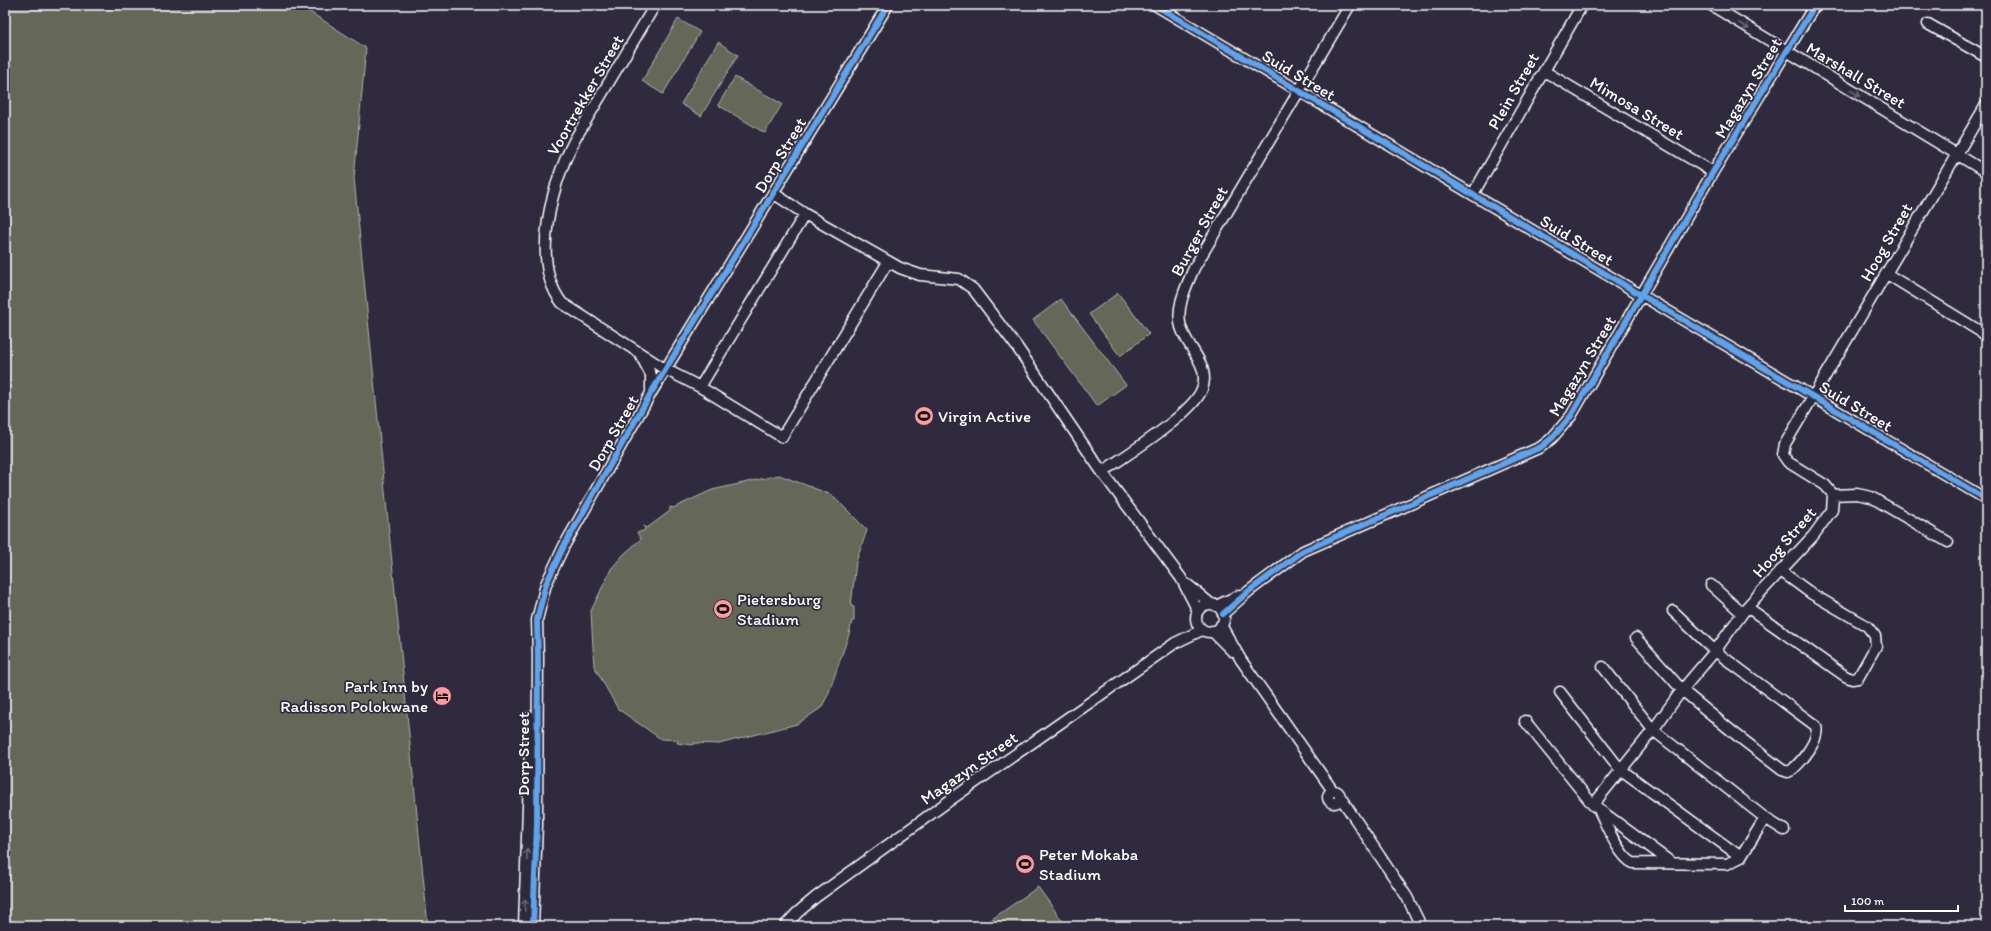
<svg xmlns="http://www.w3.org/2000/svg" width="1991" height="931" font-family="Itim,sans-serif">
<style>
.green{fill:#656759;stroke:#b2b3ac}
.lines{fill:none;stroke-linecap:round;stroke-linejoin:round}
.minor-casing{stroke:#fff;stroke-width:13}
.minor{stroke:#2f2a3d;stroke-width:10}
.cycleway-casing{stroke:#2f2a3d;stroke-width:8}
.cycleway{stroke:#60a3ed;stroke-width:6}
.oneway{stroke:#6d6a77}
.labels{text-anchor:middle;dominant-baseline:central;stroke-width:3.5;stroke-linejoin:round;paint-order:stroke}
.street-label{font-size:17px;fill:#fff;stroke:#2f2a3d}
.poi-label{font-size:17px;fill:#fff;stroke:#2f2a3d;text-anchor:start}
</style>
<rect width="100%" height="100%" fill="#2f2a3d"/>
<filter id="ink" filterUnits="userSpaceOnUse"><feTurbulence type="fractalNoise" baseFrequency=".025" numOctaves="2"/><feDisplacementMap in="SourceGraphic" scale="8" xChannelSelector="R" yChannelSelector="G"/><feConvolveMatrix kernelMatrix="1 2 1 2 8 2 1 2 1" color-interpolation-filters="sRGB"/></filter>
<g filter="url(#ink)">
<!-- green -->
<path class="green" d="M5 5H299L366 48 354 178 428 926H5Z
M678 19 700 32 663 94 642 81Z
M718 42 738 55 701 116 681 104Z
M735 77 782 104 765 133 718 105Z
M1118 293 1149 334 1120 356 1089 314Z
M1061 299 1126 385 1097 406 1033 320Z
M779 475 832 495 867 530 856 562 851 606 854 607V621H852L849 634 828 695 821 708 797 724 719 744 694 743 693 745 677 743 678 740 661 739 618 709 594 666 591 611 611 569 623 555 641 539 637 533 645 530 644 526 647 528 670 511V507L673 508 712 490Z
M1038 887 1066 926H982Z"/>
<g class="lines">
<defs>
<path id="minor" d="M655 5 575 139C553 181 529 261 562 303L663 368 700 387 782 437 888 262
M1155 5 1641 295 1986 499
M1711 5 1986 172
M1928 24 1986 57
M1544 71 1713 172
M773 193 805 214 900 268 920 275 959 279 973 289 1017 347 1102 472 1181 578 1198 611
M1473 194 1582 5
M1887 274 1986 335
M641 356 651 375V393
M700 387 805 214
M1102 472C1126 455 1193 414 1202 389 1211 365 1187 348 1181 327 1175 308 1187 285 1194 268L1350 5
M1833 495 1857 494 1871 497 1948 542
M1188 585 1211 604
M1711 585 1742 613
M1196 618a14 14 0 1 1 28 0a14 14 0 1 1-28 0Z
M1216 606 1240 595
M1747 607 1845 676 1852 679 1858 678 1876 646 1875 636 1867 626 1812 594 1782 572
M1223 614 1249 591 1303 551 1541 447 1552 438 1571 416 1713 172 1815 5
M1221 625 1241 660 1333 791
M1212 631 1232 651
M1636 638 1682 690 1734 733 1782 770 1788 772 1792 770C1802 761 1820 740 1816 726L1715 651 1673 611
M1603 667 1653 730 1765 818 1784 830
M1560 692 1620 769 1741 857 1727 864 1633 863C1619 857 1605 822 1598 808
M1525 721 1593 805 1672 863
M1328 797a6 6 0 1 1 12 0a6 6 0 1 1-12 0Z
M1341 798 1407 897 1421 926
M1593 805 1653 730 1682 690 1715 651 1747 607 1813 536 1832 510 1833 495 1831 492 1825 485 1788 462 1783 455 1785 444 1986 105
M1741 857 1765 818
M524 926 531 717
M533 926 537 825 538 656 537 620 546 584 564 546 651 393 888 5
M785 926 797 913 816 897 953 798 1175 643 1202 630"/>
</defs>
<!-- minor casing -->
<use href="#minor" class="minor-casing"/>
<!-- minor -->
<use href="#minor" class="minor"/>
<defs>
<path id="cycleway" d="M1155 5 1641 295 1986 499
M1223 614 1249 591 1303 551 1541 447 1552 438 1571 416 1713 172 1815 5
M533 926 537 825 538 656 537 620 546 584 564 546 651 393 888 5"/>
</defs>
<!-- cycleway casing -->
<use href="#cycleway" class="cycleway-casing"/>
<!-- cycleway -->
<use href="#cycleway" class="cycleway"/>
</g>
<!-- one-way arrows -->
<defs><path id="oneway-shaft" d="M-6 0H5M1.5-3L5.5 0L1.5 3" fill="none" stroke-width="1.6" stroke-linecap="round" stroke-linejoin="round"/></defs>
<g class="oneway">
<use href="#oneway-shaft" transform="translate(1744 26) rotate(32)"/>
<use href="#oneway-shaft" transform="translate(1855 93) rotate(31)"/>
<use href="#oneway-shaft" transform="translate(527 855) rotate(-88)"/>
<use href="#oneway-shaft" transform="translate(525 905) rotate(-88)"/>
</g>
</g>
<!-- icons -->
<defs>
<symbol id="stadium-disc" viewBox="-11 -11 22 22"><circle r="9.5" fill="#ff9aa2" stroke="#2f2a3d"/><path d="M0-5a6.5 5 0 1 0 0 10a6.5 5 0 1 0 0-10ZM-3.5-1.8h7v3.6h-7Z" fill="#111"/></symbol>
<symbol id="hotel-disc" viewBox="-11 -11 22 22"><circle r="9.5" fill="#ff9aa2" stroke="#2f2a3d"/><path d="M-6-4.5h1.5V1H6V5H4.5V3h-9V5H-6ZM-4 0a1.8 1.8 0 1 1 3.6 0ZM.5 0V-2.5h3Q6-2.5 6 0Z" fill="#111"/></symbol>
</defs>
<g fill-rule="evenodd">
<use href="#stadium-disc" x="913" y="405" width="22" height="22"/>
<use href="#stadium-disc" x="712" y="598" width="22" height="22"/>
<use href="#hotel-disc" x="431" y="685" width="22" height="22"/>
<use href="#stadium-disc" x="1014" y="853" width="22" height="22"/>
</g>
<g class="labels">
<!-- street labels -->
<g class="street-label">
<text transform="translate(1299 75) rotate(31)">Suid Street</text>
<text transform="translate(1856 75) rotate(31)">Marshall Street</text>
<text transform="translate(1748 88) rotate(-59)">Magazyn Street</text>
<text transform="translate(1513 91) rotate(-60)">Plein Street</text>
<text transform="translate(585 95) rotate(-60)">Voortrekker Street</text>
<text transform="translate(1637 108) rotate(31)">Mimosa Street</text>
<text transform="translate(780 155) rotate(-59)">Dorp Street</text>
<text transform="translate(1199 231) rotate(-61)">Burger Street</text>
<text transform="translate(1577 240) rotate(31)">Suid Street</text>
<text transform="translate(1886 242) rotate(-60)">Hoog Street</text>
<text transform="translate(1582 366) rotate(-59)">Magazyn Street</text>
<text transform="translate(1856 406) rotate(31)">Suid Street</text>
<text transform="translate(613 433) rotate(-60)">Dorp Street</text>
<text transform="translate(1784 542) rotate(-49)">Hoog Street</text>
<text transform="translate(523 754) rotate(-90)">Dorp Street</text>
<text transform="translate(969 768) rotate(-35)">Magazyn Street</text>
</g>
<!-- poi labels -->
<g class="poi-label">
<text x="938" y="416">Virgin Active</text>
<text x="737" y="599">Pietersburg<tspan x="737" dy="20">Stadium</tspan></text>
<text x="428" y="686" text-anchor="end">Park Inn by<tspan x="428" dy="20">Radisson Polokwane</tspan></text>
<text x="1039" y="854">Peter Mokaba<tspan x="1039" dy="20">Stadium</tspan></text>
</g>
</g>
<!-- margin -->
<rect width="1991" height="931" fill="none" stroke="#2f2a3d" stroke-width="20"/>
<rect x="10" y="10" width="1971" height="911" fill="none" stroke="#fff" stroke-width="1.5" filter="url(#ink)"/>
<!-- scale -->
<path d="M1845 905v6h113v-6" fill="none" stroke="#ffffff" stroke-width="2"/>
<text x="1851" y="905" font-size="12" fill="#ffffff" stroke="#2f2a3d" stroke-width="3" paint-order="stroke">100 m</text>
</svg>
